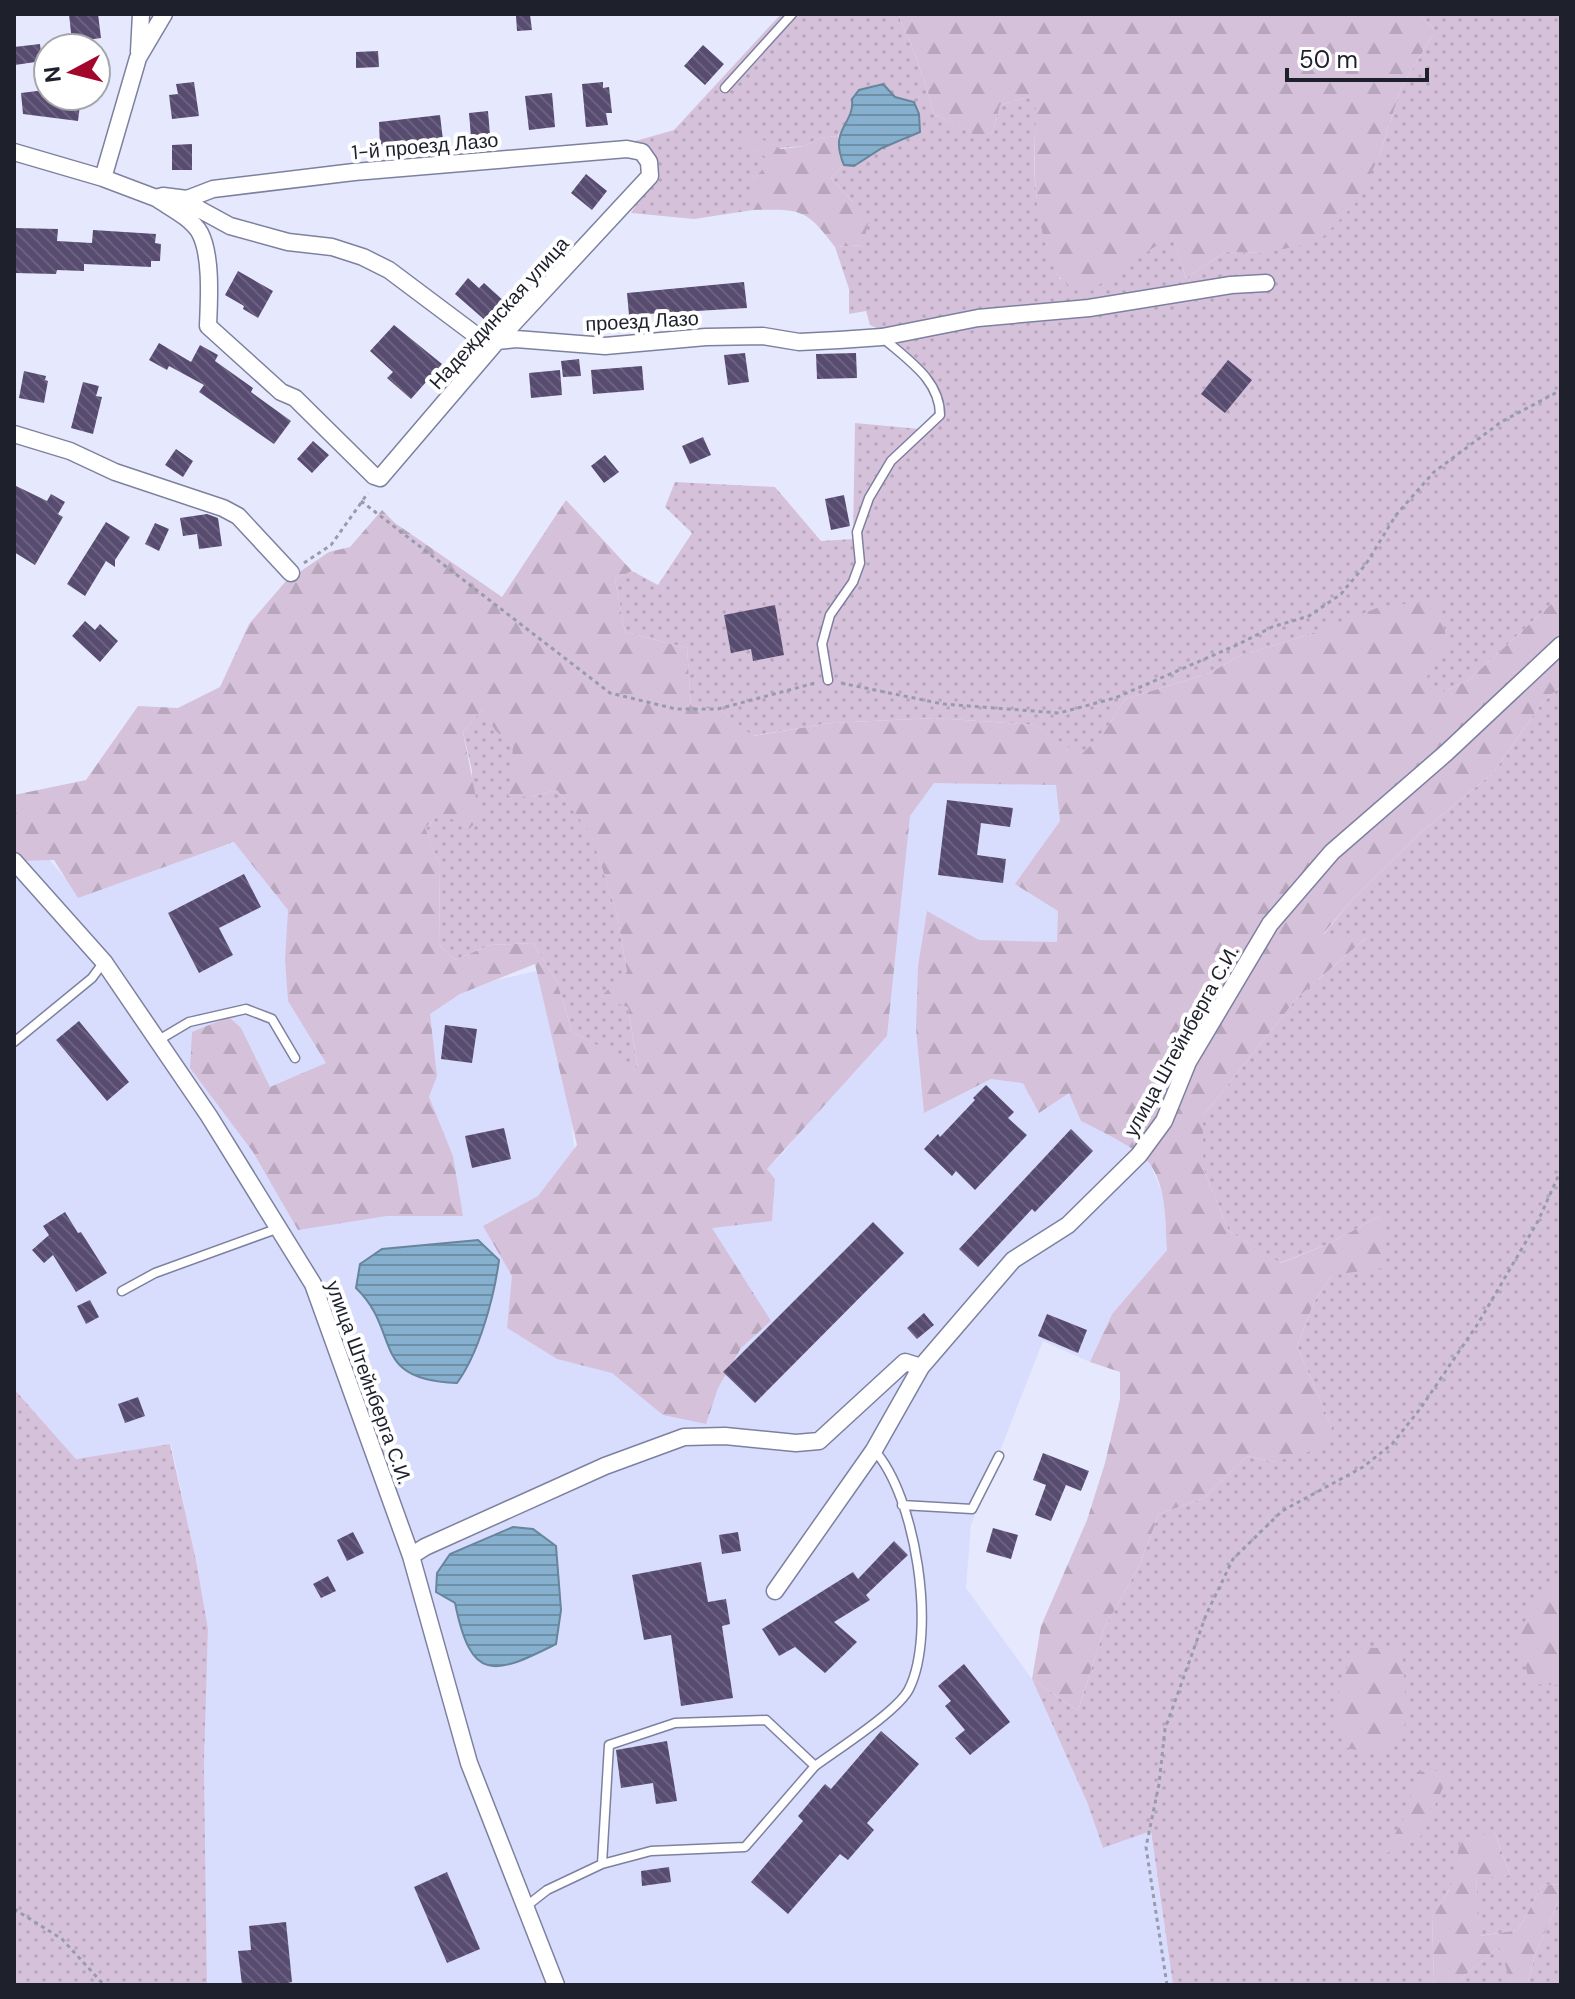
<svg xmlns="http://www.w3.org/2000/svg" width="1575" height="1999" font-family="'DM Sans',sans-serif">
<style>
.built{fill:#d9ddfd}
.grass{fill:url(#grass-dots)}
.forest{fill:url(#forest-firs);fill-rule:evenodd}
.water{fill:url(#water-rules);stroke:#67859c;stroke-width:2}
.building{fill:url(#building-back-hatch)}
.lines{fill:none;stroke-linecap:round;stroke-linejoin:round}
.service-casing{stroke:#7d819f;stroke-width:11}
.minor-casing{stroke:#7d819f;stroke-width:19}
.path{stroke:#989bab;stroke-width:3;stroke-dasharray:4 4;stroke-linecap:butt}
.service{stroke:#fff;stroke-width:8}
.minor{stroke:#fff;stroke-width:16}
.labels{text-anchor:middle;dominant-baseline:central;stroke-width:8;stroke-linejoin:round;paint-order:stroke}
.street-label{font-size:20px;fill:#1e202b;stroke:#fff}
</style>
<defs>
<pattern id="grass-dots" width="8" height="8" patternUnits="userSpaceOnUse" patternTransform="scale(2)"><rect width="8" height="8" fill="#d6c1db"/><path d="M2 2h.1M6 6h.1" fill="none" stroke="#b7a6bc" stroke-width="1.8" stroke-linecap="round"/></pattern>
<pattern id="forest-firs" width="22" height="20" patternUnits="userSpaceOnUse" patternTransform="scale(2)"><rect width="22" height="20" fill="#d6c1db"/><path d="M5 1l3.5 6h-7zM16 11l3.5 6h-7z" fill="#b7a6bc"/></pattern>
<pattern id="water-rules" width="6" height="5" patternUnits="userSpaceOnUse" patternTransform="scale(2)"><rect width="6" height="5" fill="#86b0cd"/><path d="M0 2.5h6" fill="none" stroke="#6d8fa7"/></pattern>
<pattern id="building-back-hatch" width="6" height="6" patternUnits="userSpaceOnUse" patternTransform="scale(2)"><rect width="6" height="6" fill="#574b70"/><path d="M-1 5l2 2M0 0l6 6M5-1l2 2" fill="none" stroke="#6b6280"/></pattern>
</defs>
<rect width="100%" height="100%" fill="#e6e9fd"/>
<!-- built -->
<path class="built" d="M929 749 1052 773 1076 795 1150 1163 1164 1198 1167 1250 1112 1314 1090 1362 1043 1341 971 1525 966 1588 1032 1679 1087 1802 1103 1848 1151 1831 1173 1985H207L204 1764 208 1629 196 1560 171 1444 76 1459 14 1389V851L46 856 72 886 249 839 397 1002 537 971 568 1083 576 1168 648 1286 785 1151 887 1016 895 789Z"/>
<!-- grass -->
<path class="grass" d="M781 14H899C901 26 907 33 911 44 920 68 928 90 934 114L977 136 993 132 1000 105 1028 97 1038 111C1028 166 1037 228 1060 279L1142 253 1172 234 1186 278 1225 252 1265 253 1379 157 1401 88 1435 31 1420 14H1561V595L1469 680 1443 692 1424 680 1311 634 1239 656 1210 673 1125 699 1105 731 1081 756 1034 725 935 718 830 723 752 736 722 711 691 706 687 648 625 632 615 579 632 571 658 585 692 533 665 507 675 482 775 487 821 541 853 539 855 423 920 429 935 411C931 383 905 358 880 345L881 330 870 325 866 311 849 314V289L835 247 863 245 852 201 831 178 844 165 855 166 882 148 905 140 914 102 895 97 853 109 838 136 818 138 805 146 756 150 772 161 753 179V210L694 219 631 213 655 175 647 148 632 142 674 130Z
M1561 686V1884L1543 1885 1518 1930 1479 1936 1476 1878 1510 1875 1495 1833 1450 1889 1432 1918 1434 1980 1431 1985H1173L1151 1831 1103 1848 1087 1802 1032 1679 1078 1711 1104 1629 1140 1564 1159 1514 1204 1498 1247 1456 1275 1462 1332 1427 1297 1346 1314 1302 1332 1275 1382 1215 1328 1244 1280 1263 1229 1231 1203 1168V1116L1297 998 1366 938 1323 935 1351 901 1421 832 1493 773 1542 703Z
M483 709 496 730 513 747 530 797 557 790 591 833 617 914 627 972 628 1007 638 1069 572 1031 557 982 533 943 490 945 455 960 439 945 440 865 425 829 441 812 469 829 472 771 463 732Z
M14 1389 76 1459 170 1444 196 1560 208 1629 204 1764 207 1985H14Z
M1561 1896V1985H1527L1535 1955Z
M1500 1946 1512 1985H1460V1979Z"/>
<!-- forest -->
<path class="forest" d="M899 14H1420L1435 31 1401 88 1379 157 1355 204 1319 241 1265 253 1225 252 1186 278 1172 235 1084 295C1076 289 1064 284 1059 276 1034 236 1031 155 1037 111L1028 97 1000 105 993 132 978 137 934 114C928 90 920 68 911 44 907 33 901 26 899 14Z
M752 134 781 149 805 146 818 138 838 136 839 155 844 165 831 178 852 201 868 223 863 245 835 247C806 208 800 209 753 210V179L771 161 756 150 738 147Z
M566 500 632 571 615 579 625 632 687 648 691 706 722 711 753 736 830 723 935 718 1034 725 1081 755 1105 731 1125 699 1210 673 1239 656 1311 634 1382 606 1438 601 1449 650 1425 679 1443 692 1469 680 1561 595V686L1542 703 1493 773 1421 832 1351 901 1323 934 1367 937 1297 998 1203 1116V1168L1229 1231 1281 1263 1328 1244 1382 1215 1384 1268 1332 1275 1314 1302 1297 1346 1332 1427 1324 1447 1275 1462 1247 1456 1204 1498 1159 1514 1140 1564 1104 1629 1078 1711 1032 1679 1041 1626 1087 1520 1105 1463 1120 1399V1372L1090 1362 1112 1314 1167 1250C1165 1221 1167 1189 1150 1164 1141 1150 1097 1129 1081 1121L1069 1093 1039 1113 1023 1083 991 1079 924 1113 916 1029 918 966 927 911 979 940 1057 942 1058 911 1015 884 1060 821 1056 785 934 783 910 816 887 1036 767 1169 775 1179 772 1221 712 1228 771 1321 741 1348 718 1388 706 1424 663 1415 612 1373 557 1359 507 1328 512 1276 483 1226 538 1196 577 1145 535 964 460 994 430 1014 437 1076 429 1097 453 1156 463 1216H387L298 1230 253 1152 190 1068 192 1032 229 1017 241 1028 270 1087 326 1063 288 1001 285 960 288 910 234 842 78 898 54 860 21 861 14 853V795L86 780 138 706 178 708 220 687 249 624 286 581 329 552 350 547 382 510 395 523 502 597ZM483 709 495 730 513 747 508 796 530 797 557 790 591 834 617 914 627 972 599 998 628 1007 638 1068 572 1031 557 982 533 943 490 945 455 960 439 945 440 865 425 828 441 813 469 829 480 818 463 732Z
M1561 1581V1685L1530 1684 1519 1640 1532 1601Z
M1354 1647 1402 1649 1407 1721 1386 1755 1345 1748 1333 1710Z
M1451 1770 1419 1840 1384 1854 1406 1814 1417 1772Z
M1495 1833 1510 1875 1476 1879 1480 1936 1518 1930 1543 1885 1561 1884V1896L1535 1955 1527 1985H1512L1499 1947 1460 1979V1985H1431L1434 1980 1432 1918 1450 1889 1461 1838Z"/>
<!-- water -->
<path class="water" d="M883 84 895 97 914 102 919 114 920 132 882 148 854 166 844 165C828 128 855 125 852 99L859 90Z
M478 1240 499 1260C494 1298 479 1353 457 1383 368 1380 402 1332 356 1288L360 1264 382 1249Z
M513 1527 533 1529 556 1546 561 1610 556 1644C493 1676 471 1682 455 1603L436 1592 437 1573 450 1554Z"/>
<!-- building -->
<path class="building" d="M69 14H98L101 38 72 42Z
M530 15 532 30 517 31 516 16Z
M40 44 42 61 15 65 14 47Z
M703 45 724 64 705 85 684 66Z
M378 51 379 67 356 68V52Z
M194 82 199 116 172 119 169 95 178 94 176 84Z
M603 82V88L609 87 612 113H606L608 125 586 127 582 84Z
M37 91 48 92V96H61L60 102 80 105 78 121 23 114 21 93Z
M552 93 555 127 529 130 525 96Z
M488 111 490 135 471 137 469 113Z
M440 115 443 140 380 147 379 122Z
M192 144V170H172V145Z
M586 174 607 191 592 210 571 193Z
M14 228 58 229 57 241 92 243 93 230 156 234 155 243 161 244 160 261H151V267L84 264V271L57 270 56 274 14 273Z
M238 271 273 291 258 318 243 309 244 306 225 295Z
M468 278 479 288 484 283 505 302 487 322 455 294Z
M744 282 747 308 629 315 627 293Z
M394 325 442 364 411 399 387 378 393 372 370 351Z
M159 343 191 362 200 345 218 355 215 361 253 388 251 392 291 421 274 444 199 392 204 385 169 366 167 370 149 360Z
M745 353 749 382 728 385 724 355Z
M856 353 857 378 817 379 816 354Z
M579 359 581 376 563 377 561 361Z
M1228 360 1252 380 1225 413 1201 394Z
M642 366 644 390 593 394 591 370Z
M560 370 562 395 531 398 529 373Z
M24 371 46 376 45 380 48 381 44 403 19 398Z
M83 382 99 386 96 396 102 397 93 434 71 428Z
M703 437 711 455 690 464 682 446Z
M313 441 329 455 312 473 297 459Z
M176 449 193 461 183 477 165 465Z
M605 455 619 472 604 483 591 466Z
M14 485 47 501 51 494 65 502 58 514 63 517 35 565 14 552Z
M844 495 850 526 831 530 825 499Z
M207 514 218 518 222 546 199 549 197 534 183 536 180 518Z
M106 522 130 537 115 560V567L106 561 85 596 67 584Z
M155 523 169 529 159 551 145 544Z
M775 605 784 655 753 661 751 649 731 653 724 615Z
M85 621 95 630 100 624 118 641 100 662 72 636Z
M947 800 1013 808 1010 827 981 823 977 855 1006 859 1003 883 938 875Z
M244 874 261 907 219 928 233 955 199 973 168 913Z
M79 1021 129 1082 107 1101 56 1040Z
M445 1025 477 1029 472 1063 441 1059Z
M986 1085 1014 1112 1008 1118 1027 1135 975 1190 956 1171 952 1176 924 1149 938 1134 940 1137 975 1100 973 1098Z
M504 1128 511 1159 472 1168 465 1136Z
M1071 1129 1093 1151 1035 1212 1032 1209 978 1267 959 1249Z
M65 1212 78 1233 81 1232 107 1273 76 1292 53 1255 44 1263 32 1250 49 1235 43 1226Z
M873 1222 904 1253 755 1403 723 1372Z
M90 1300 99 1317 86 1324 77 1306Z
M924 1313 934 1325 917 1339 907 1328Z
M1047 1314 1087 1330 1078 1353 1038 1336Z
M138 1397 145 1416 125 1423 118 1404Z
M1043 1453 1089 1471 1081 1491 1066 1485 1051 1521 1035 1515 1046 1485 1033 1480Z
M993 1528 1018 1535 1011 1559 986 1552Z
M353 1532 364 1553 347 1561 337 1540Z
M738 1532 741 1551 722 1554 719 1535Z
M894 1541 908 1555 866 1595 870 1600 834 1622 857 1642 825 1673 795 1647 779 1656 762 1629 853 1572 858 1579Z
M701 1562 708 1602 726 1599 730 1624 722 1626 733 1698 681 1706 671 1635 644 1640 632 1575Z
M328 1576 336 1591 321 1598 313 1584Z
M964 1664 1010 1722 970 1755 955 1738 965 1730 945 1706 951 1701 938 1686Z
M881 1731 919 1764 867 1823 874 1830 848 1860 840 1854 788 1914 751 1882 803 1821 798 1816 825 1784 831 1789Z
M667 1741 677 1801 656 1804 653 1783 621 1788 616 1750Z
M669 1867 671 1882 642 1886 641 1871Z
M447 1872 480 1949 447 1963 414 1887Z
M286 1922 292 1982 280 1985H242L238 1951 251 1950 249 1926Z"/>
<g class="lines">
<defs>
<path id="service" d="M725 88 792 14
M828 680 822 644 830 615 853 582 860 563 857 532 869 498 891 461 940 415C940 379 906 359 882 337
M157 1041 189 1022 246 1009 272 1019 295 1058
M14 1042 92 978 103 963
M122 1291 155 1273 279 1228
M902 1505 972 1509 999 1456
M602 1864 651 1851 745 1847 815 1766
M524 1908 547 1890 602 1864 609 1745 675 1723 766 1720 815 1766C838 1749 898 1711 909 1689 937 1633 916 1496 874 1450"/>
<path id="minor" d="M139 52 141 14
M14 152 103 178 156 198 163 196 187 199 197 208 230 226 288 242 332 247 363 257 389 270 477 336 497 341 516 339 605 346 706 337 763 336 799 342 839 340 882 337 978 318 1089 308 1231 285 1266 283
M103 178 138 58 164 14
M156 198C169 207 192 218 200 233 212 256 209 301 208 326L281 392 295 398 374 476 380 478 497 341 650 176 649 162 642 152 627 149 354 172 213 189 187 199
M14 434 70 451 115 472 223 508 238 516 291 573
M14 861 104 962 209 1116 313 1284 411 1556 469 1763 556 1985
M411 1556 425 1547 605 1466 684 1437 725 1436 796 1443 819 1441 905 1362 921 1367
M775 1591 874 1450 921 1367 1013 1260 1068 1225 1139 1155 1164 1121 1188 1062 1270 924 1332 852 1446 753 1561 645"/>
</defs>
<!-- service casing -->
<use href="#service" class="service-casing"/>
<!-- minor casing -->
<use href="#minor" class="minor-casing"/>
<!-- path -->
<path class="path" d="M361 501 610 693 676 709H718L815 683
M304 563 331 545 368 493
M841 683 943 704 1059 713 1115 698 1239 644 1272 627 1309 616 1341 594 1366 564 1396 515 1434 472 1501 422 1561 390
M14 1909 62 1939 104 1985
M1167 1985 1146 1847 1159 1784 1165 1729 1206 1615 1233 1559 1282 1511 1363 1467 1392 1444 1420 1409 1479 1322 1538 1221 1561 1170"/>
<!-- service -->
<use href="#service" class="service"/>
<!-- minor -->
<use href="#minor" class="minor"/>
</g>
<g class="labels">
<!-- street labels -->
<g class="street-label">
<text transform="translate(425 146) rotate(-5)">1-й проезд Лазо</text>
<text transform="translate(499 313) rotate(-48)">Надеждинская улица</text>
<text transform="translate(642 321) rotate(-3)">проезд Лазо</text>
<text transform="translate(1181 1041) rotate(-61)">улица Штейнберга С.И.</text>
<text transform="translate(369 1382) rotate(70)">улица Штейнберга С.И.</text>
</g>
</g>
<!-- border -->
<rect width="1575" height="1999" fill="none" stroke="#1e202b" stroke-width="32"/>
<!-- north arrow -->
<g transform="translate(72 72) rotate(263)"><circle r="38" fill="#ffffff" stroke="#a5a6aa" stroke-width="2"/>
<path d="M0-6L14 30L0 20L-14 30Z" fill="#a3062a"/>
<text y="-12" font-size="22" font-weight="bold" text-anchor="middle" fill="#1e202b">N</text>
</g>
<!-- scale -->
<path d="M1287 68v12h140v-12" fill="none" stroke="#1e202b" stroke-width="4"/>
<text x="1299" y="68" font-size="24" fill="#1e202b" stroke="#ffffff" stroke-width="6" paint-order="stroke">50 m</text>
</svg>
